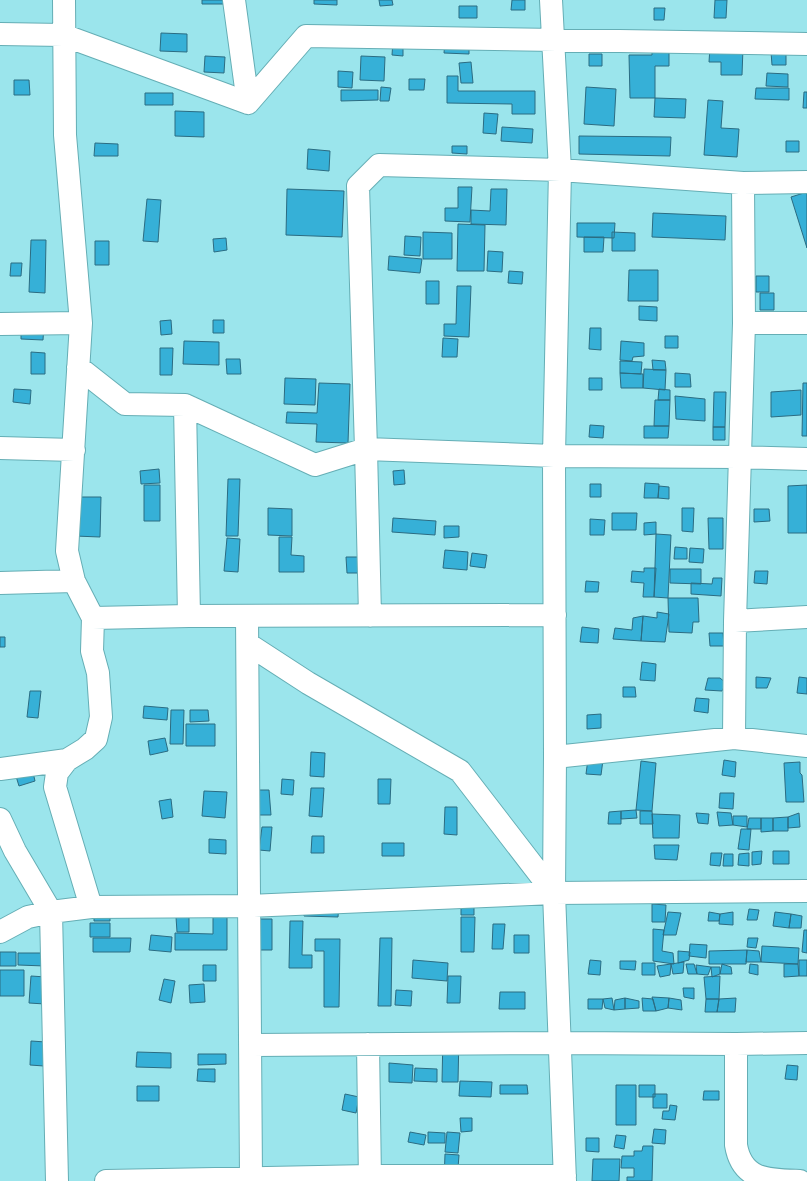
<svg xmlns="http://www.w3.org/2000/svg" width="807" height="1181" font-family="Ubuntu,sans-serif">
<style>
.building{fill:#36b0d7;stroke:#2b6c82}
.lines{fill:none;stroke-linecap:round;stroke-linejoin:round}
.minor-casing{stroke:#65aeb5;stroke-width:24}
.minor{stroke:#fff;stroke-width:22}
</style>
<rect width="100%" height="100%" fill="#9be5ec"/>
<!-- building -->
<path class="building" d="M202 0H227V4H202Z
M314 0H337V5L314 4Z
M379 0H392L393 5 380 6Z
M512 0H525V10H511Z
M715 0H727L726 18H714Z
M459 6H477V18H459Z
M654 8H665L664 20H654Z
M161 33 187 34V52L160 51Z
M445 40H469V54L444 53Z
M393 41H403V56L392 55Z
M652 47 669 48V66H655V98H630L629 55H652Z
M710 47 743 48 742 75H721V62H709Z
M786 51V65H772L771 52Z
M589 54H602V66H589Z
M205 56 225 57 224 73 204 72Z
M361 56 385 57 384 81 360 80Z
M471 62 473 83H461L459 63Z
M338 71 353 72 352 88 338 87Z
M767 73 788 74V87L766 86Z
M447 76H458V91H535V114H512V104L447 103Z
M409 79H425L424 90H409Z
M14 80H29L30 95H14Z
M381 87 391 88 389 101H380Z
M586 87 616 89 614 126 584 124Z
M756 88H789V100L755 99Z
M341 90H378V100L341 101Z
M804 92H807V108H803Z
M145 93H173V105H145Z
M655 98 686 99 685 118 654 117Z
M708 100 723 101 721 128 739 129 737 157 704 155Z
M175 111 204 112V137L175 136Z
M484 113 498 114 496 134 483 133Z
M502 127 533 129 532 143 501 141Z
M579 136 671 137 670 156 579 154Z
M786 141H799V152H786Z
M95 143 118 144V156H94Z
M452 146H467V154L452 153Z
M308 149 330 151 329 171 307 169Z
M458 187H472L470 222 445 221V208H458Z
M287 189 344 191 342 237 286 235Z
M491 189H507L506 225 471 224V210L490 211Z
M807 192V248L791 197Z
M147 199 161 200 158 242 143 241Z
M653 213 726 216 725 240 652 237Z
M577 223H615L614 238 577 237Z
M458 224 485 225 484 271H457Z
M423 232 452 233V259H423Z
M612 232 635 233V251H612Z
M405 236 421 237 420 256 404 255Z
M584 237H604L603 252H584Z
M226 238 227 250 214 252 213 239Z
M31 240H46L45 293 29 292Z
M95 241H109V265H95Z
M488 251 503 252 502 272 487 271Z
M389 256 422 259 420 273 388 270Z
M11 263H22L21 276H10Z
M629 270H658V301H628Z
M509 271 523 272 522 284 508 283Z
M756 276H769V292H756Z
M426 281H439V304H426Z
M457 286H471L469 337 444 336V324H456Z
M760 293H774V310H760Z
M639 306 657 307V321L639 320Z
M171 320 172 334 161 335 160 321Z
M213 320H224V333H213Z
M21 323 44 324 43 340 21 339Z
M590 328H601V350L589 349Z
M665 336H678V348H665Z
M443 338 458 339 457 357H442Z
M184 341 219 342V365L183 364Z
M621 341 644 343V356L633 357 632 361 620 360Z
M160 348H173L172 375H160Z
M31 352 45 353V374H31Z
M226 359H240L241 374H227Z
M652 360 665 361 666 370H653Z
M620 361 642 362 641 374 620 373Z
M644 369 666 370 665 390 643 388Z
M620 373 643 374V388H621Z
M675 373 690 374 691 387H675Z
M285 378 316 379 315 405 284 404Z
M589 378H602V390H589Z
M319 383 350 384 348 443 316 442 317 424 286 423 287 412 317 413Z
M803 383H807V436H802Z
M14 389 31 390 30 404 13 402Z
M659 389 670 390V400H658Z
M801 390V415L771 417V392Z
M714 392H726L725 427H713Z
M675 396 705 399V421L676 419Z
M655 400H670L669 426H654Z
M590 425 604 426 603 438 589 437Z
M644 426H669L668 438H644Z
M713 427H725V440H713Z
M159 469 160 483 141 484 140 471Z
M404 470 405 484 394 485 393 471Z
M228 479H240L238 536H226Z
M645 483 659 484 658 498H644Z
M590 484H601V497H590Z
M144 485H160V521H144Z
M807 485V533H788V486Z
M659 486 669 487V499L658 498Z
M76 497H101L100 537 75 536Z
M268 508 292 509V536L268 535Z
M682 508H694L693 532 682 531Z
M754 509H769L770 521 754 522Z
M612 513H637L636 530H612Z
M393 518 436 521 435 535 392 532Z
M708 518H723V549H709Z
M590 519 605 520 604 535H590Z
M656 522V534L644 535V523Z
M444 526H459V537L444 538Z
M656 534 671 535 668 598 654 597Z
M279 537H292L291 555 304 556V572H279Z
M227 538 240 539 238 572 224 571Z
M675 547 687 548V559H674Z
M690 548 704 549 703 563 689 562Z
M445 550 468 552 467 570 443 568Z
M472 553 487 555 485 568 470 566Z
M346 557H358L359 573H347Z
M644 568H656L654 597H643L644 583 631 582 632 571 644 572Z
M670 569H701V584L670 583Z
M755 571H768L767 584 754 583Z
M713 578H722L721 596 691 594V583L712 584Z
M586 581 599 582 598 592H585Z
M668 598H698L699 622H693L692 633 669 632Z
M657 612 669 614 665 642 641 641 643 616 657 618Z
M643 616 641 641 613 639 615 628 632 630 633 618Z
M582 627 599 629 598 643 580 642Z
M709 633H723L724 646H710Z
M0 637H5V647H0Z
M642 662 656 664 655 681 640 680Z
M756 677 771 678 767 688H756Z
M799 677 807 678V694L797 693Z
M708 678H720L726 683 722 691 705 690Z
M623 687H635L636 697H623Z
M30 691H41L38 718 27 717Z
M696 698 709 699 708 713 694 711Z
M144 706 168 708 167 720 143 718Z
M171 710H184L183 744H170Z
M190 710H208L209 721 190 722Z
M601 714V728L587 729V715Z
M186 724H215V746H186Z
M165 738 168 751 150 755 148 741Z
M311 752 325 753 324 777 310 776Z
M588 759 603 760 601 775 586 774Z
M724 760 736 762 735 777 722 775Z
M641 761 656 763 652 811 636 810Z
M800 762V773L802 775 804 802H786L784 763Z
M32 768 35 781 19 786 15 773Z
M282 779 294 780 293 795 281 794Z
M378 779H391L390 804H378Z
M311 788H324L322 817 309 816Z
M257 790H269L271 815H258Z
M204 791 227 792 225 818 202 816Z
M720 793H734L733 809 719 808Z
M171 799 173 817 162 819 159 801Z
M445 807H457V835L444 834Z
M636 810 637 818 621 819V811Z
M621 811V824H608L609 812Z
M640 811H652L653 824H640Z
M717 812 731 813 733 825 719 826Z
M696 813 709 814 708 824 698 823Z
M799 813 800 827 788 828V817Z
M652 814 680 815 679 838H653Z
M733 816H747V827L733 825Z
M788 817V831H773V818Z
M749 818H761V829H747Z
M761 818H773V831L761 832Z
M262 827H272L270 851 259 850Z
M741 829H751L749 850 738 849Z
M312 836H324V853H311Z
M209 839 226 840V854L209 853Z
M382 843H404V856H382Z
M654 845H679L677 860 655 859Z
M762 851 761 864 752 865V852Z
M773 851H789V864H773Z
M711 853H722L720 866 710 865Z
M749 853V866L738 865 739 854Z
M724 854H733V866H723Z
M213 900 227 901V950H175V933L213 934Z
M304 901 339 903 338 917 304 916Z
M94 902H110V921H94Z
M461 902H474V915H461Z
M652 904 666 905 665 922H652Z
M749 909 759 910 757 920H747Z
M668 912 681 913 676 935H663Z
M709 912 720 914 719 921H708Z
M733 912V925L719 924 720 914Z
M775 912 791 914 789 928 773 926Z
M791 914 802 916 801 928H789Z
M176 917H189V932H177Z
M461 917H475L474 952H461Z
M260 919H272V950H259Z
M290 921H303L302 955H312V968H289Z
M90 923H110V937H90Z
M493 924H505L503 949H492Z
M653 929 664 930 662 951 673 953 674 964 653 961Z
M804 930H807V953L802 952Z
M151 935 172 937 171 952 149 950Z
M514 935H529V953H514Z
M93 938H131L130 952H93Z
M380 938H392L391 1006H378Z
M748 938H758L756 948 747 947Z
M315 939H340L339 1007H324V951H315Z
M690 944 707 945 706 958 689 956Z
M762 946 799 948 798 964 761 962Z
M747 950 746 964H709V951Z
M747 950 759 951 761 962H746Z
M678 951 690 952 689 960 678 963Z
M0 952H16V966H0Z
M18 953H45V966L18 965Z
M413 960 448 963 447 981 412 978Z
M590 960 601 961 600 975 588 974Z
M799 960H807V976H799Z
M620 961H636L635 970 620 969Z
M684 962 683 973 673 974 671 964Z
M642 963H655V975H642Z
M671 964 670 975 660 977 657 966Z
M686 964H694L697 974H688Z
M722 964 731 967 732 974H720Z
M750 964 758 965V975L749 973Z
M784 964H798L799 976 784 977Z
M203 965H216V981H203Z
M696 965 711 967 708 975 697 974Z
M711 967H720V974L712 977Z
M0 970H24V996H0Z
M31 976 46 977 45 1004 29 1003Z
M448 976H461L460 1003H447Z
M720 976 719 999H706L704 977Z
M164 979 175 981 171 1003 159 1000Z
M204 984 205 1002 190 1003 189 985Z
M683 988H694V999L684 997Z
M396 990 412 991 411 1006 395 1005Z
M500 992H525V1009H499Z
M652 997 669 998 668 1008 656 1011Z
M612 998 614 1010 605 1008 603 999Z
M625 998 639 1001V1008L625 1009Z
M625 998V1009L614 1010 615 1000Z
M642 998 653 999 656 1011H643Z
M669 998 681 1000 682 1010 668 1008Z
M736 998 735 1012H717L719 999Z
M588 999H603L602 1009H588Z
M706 999H719L717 1012H705Z
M443 1034H459L458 1082H442Z
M31 1041 46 1042 44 1066 30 1065Z
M137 1052 171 1053V1068L136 1067Z
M198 1054H226V1064L198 1065Z
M389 1063 413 1065 412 1083 389 1082Z
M787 1065 798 1066 797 1080 785 1079Z
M415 1068 437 1069V1082L414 1081Z
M198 1069H215V1082L197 1081Z
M460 1081 492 1082 491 1097 459 1096Z
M500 1085H527L528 1094H500Z
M616 1085H636V1125H616Z
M639 1085H655V1097H639Z
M137 1086H159V1101H137Z
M704 1091H719V1100H703Z
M345 1094 359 1097 356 1113 342 1110Z
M653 1094H667V1108H653Z
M670 1105 677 1106 675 1120 662 1119 663 1111H669Z
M460 1118H472V1131L461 1132Z
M654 1129 666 1130 665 1144 652 1143Z
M410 1132 426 1135 424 1145 408 1142Z
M428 1132 445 1133V1143H428Z
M447 1132 460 1133 458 1153 445 1152Z
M616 1135 626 1136 624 1149 614 1147Z
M586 1138H599V1152L586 1151Z
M643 1146H653L652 1181H627V1177H634V1168H621L622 1156H634V1151H642Z
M445 1154 459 1155 457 1181H444Z
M593 1159H620L619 1181H592Z"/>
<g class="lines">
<defs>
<path id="minor" d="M64 0 65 135 81 323 67 551 74 581 93 618 92 651 98 673 101 717 96 739 85 749 67 760 57 773 55 787 91 907
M234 0 248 103
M551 0 560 170 554 456 555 757 554 893 565 1181
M0 34 63 35 248 103 306 36 807 44
M744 323H807
M0 324 81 323
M78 367 125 404 185 405 315 465 366 449 554 456 740 457 807 459
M185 405 189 616
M0 448 74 450
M0 583 74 581
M247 616 251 1178
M370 616 366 449 358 186 379 165 560 170 743 183 807 182
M93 618 189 616 555 615
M735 621 807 617
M248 644 308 683 460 771 554 893
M734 738 735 621 744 323 743 183
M555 757 734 738 807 746
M0 769 67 760
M0 819 15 851 51 912 57 1181
M0 932 28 917 51 912 91 907 249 906 554 893 807 891
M368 1044 370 1181
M736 1044V1145C742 1181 769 1180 800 1181
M250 1045 560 1043 736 1044 807 1043
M106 1181 370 1176H565"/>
</defs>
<!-- minor casing -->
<use href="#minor" class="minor-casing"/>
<!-- minor -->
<use href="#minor" class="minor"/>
</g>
</svg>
